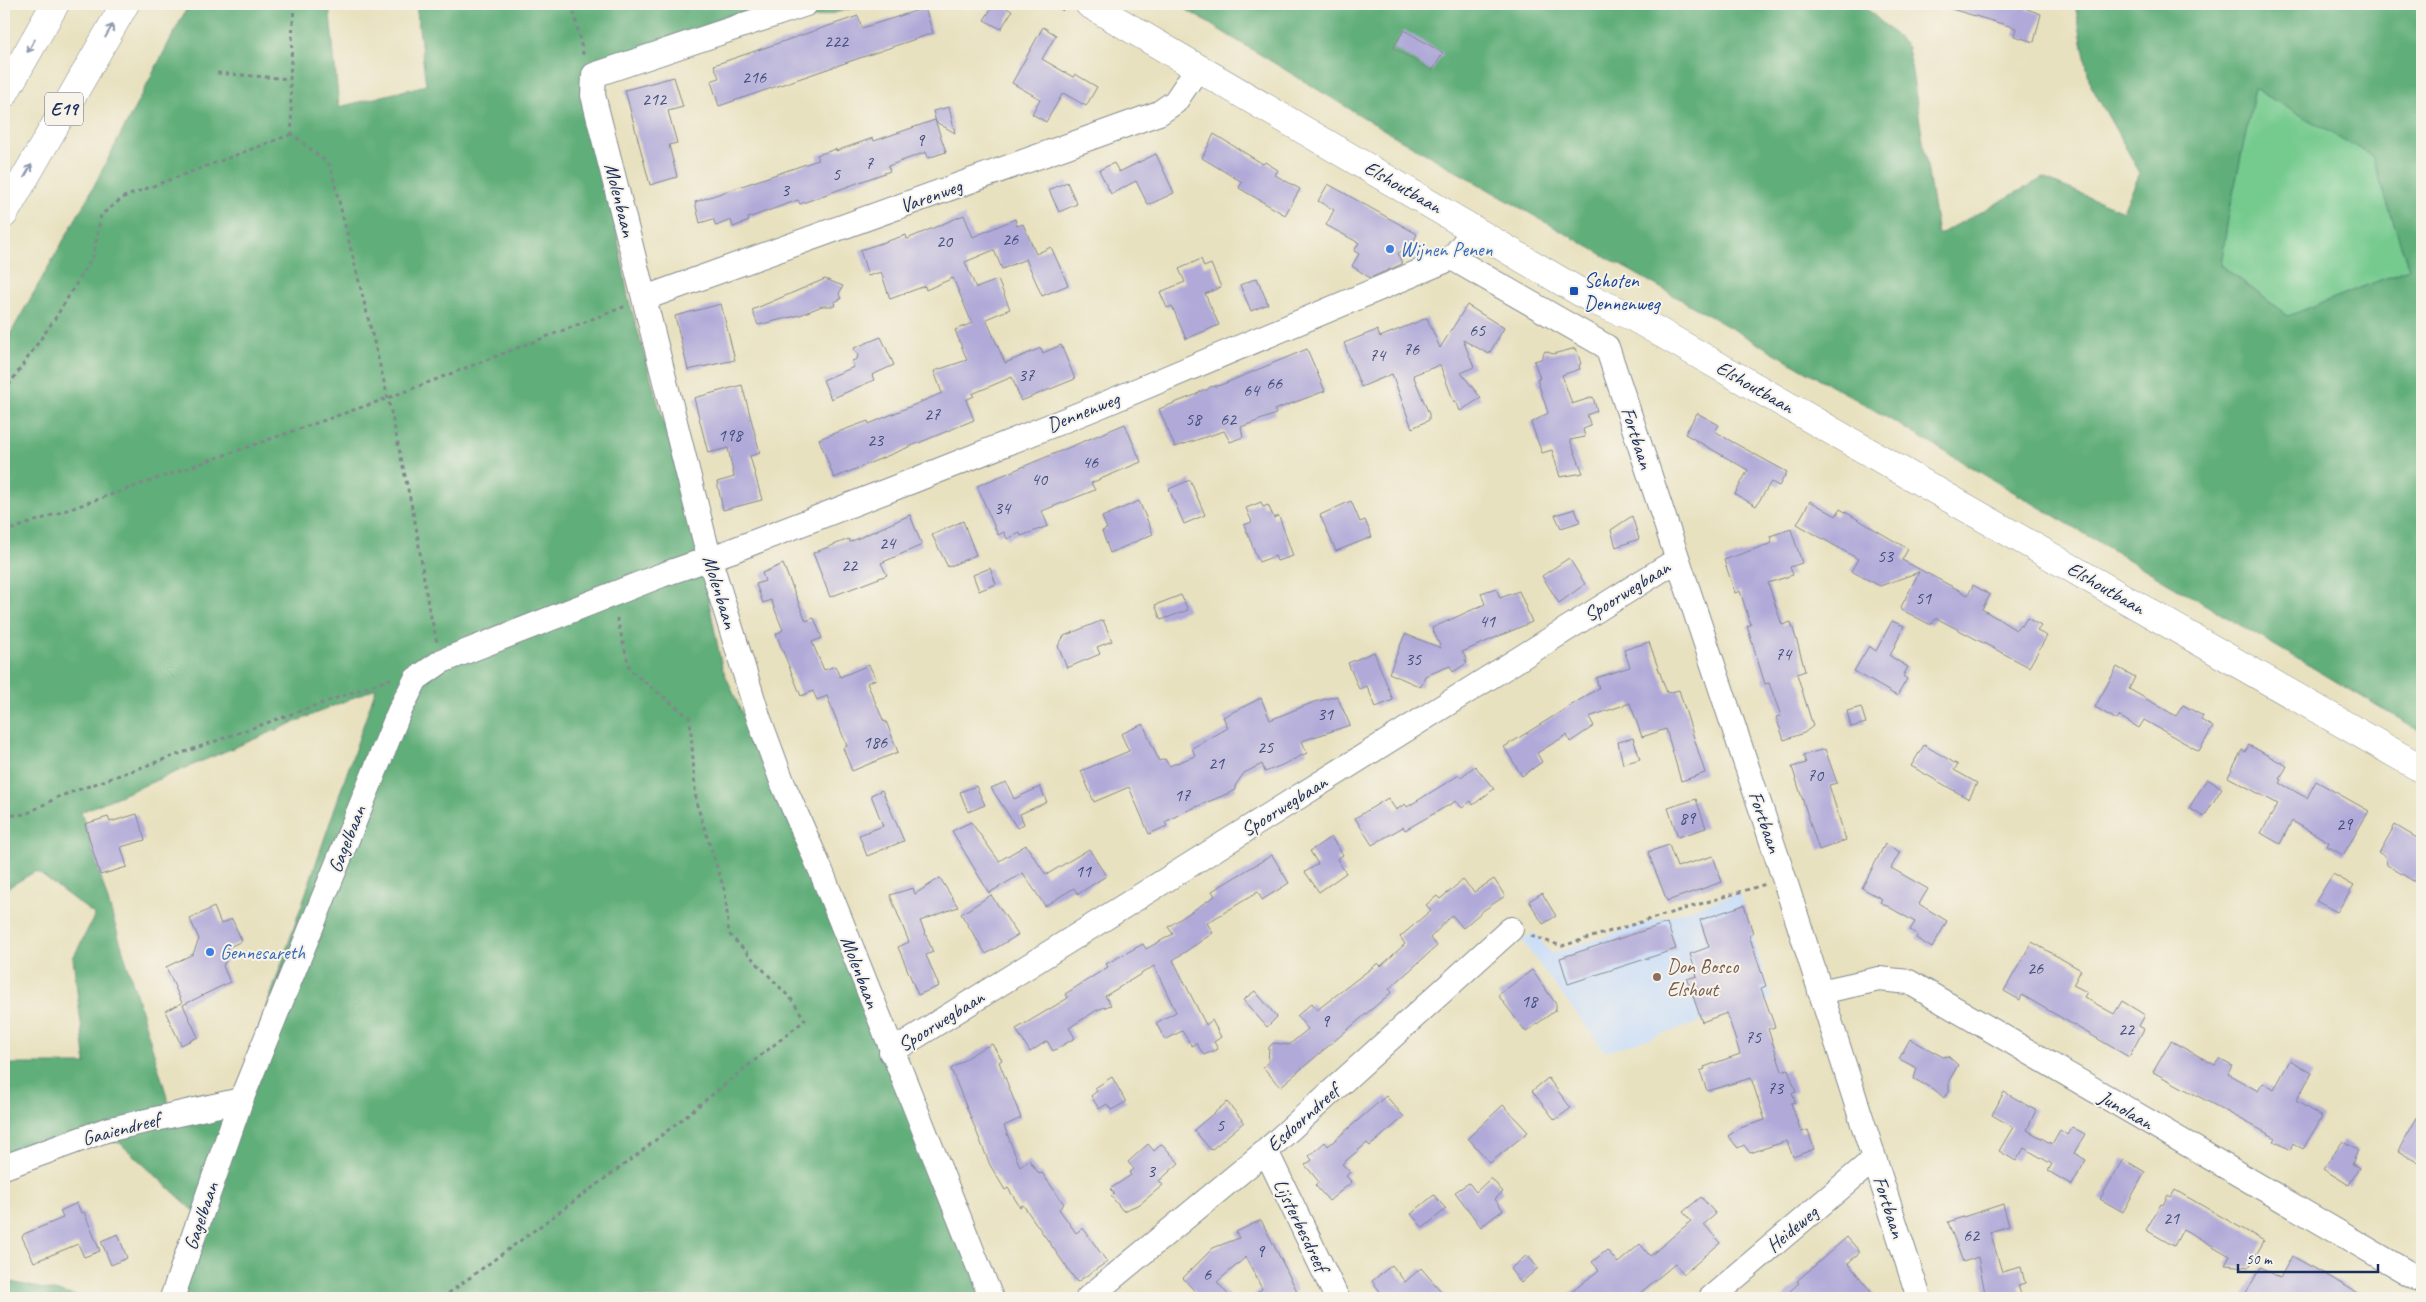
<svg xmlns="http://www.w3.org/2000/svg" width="2426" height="1302" font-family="Caveat,sans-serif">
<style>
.built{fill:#c8ddf9}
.green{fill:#75ca8e;stroke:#487c76}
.forest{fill:#60ae79;stroke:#3e6e6c;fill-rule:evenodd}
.building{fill:#b1aad9}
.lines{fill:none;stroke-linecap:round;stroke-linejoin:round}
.minor-casing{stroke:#82888e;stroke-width:26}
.major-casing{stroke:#82888e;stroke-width:29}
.highway-casing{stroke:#82888e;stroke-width:29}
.path{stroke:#82888e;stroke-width:3;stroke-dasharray:4 4;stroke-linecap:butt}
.minor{stroke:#fff;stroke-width:24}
.major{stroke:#fff;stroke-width:28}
.highway{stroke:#fff;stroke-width:28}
.oneway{stroke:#8d97ae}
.shop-dot{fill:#3f7fe0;stroke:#f7f3e8;stroke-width:2}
.transit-dot{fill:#1a4fb4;stroke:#f7f3e8;stroke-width:2}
.education-dot{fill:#8d6e63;stroke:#f7f3e8;stroke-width:2}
.labels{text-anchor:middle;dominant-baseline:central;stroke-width:4;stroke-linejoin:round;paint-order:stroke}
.number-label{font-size:18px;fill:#404e7d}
.shield{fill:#f7f3e8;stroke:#5d6a87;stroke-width:1}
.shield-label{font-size:19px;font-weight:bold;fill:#1b2f5e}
.street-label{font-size:20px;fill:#1b2f5e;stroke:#f7f3e8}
.shop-label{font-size:20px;fill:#366cbe;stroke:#f7f3e8;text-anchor:start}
.transit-label{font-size:20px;fill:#164399;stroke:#f7f3e8;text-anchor:start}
.education-label{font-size:20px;fill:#785e54;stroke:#f7f3e8;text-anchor:start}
</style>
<rect width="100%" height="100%" fill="#f7f3e8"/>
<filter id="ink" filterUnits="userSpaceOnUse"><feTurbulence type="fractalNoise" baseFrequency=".02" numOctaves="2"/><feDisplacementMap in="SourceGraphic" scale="10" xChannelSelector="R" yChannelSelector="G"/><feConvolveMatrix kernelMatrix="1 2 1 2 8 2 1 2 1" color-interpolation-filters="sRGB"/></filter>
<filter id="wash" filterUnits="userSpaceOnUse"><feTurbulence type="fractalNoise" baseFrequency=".0096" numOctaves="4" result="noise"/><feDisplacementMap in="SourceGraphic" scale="20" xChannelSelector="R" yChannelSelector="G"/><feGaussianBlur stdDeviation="1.12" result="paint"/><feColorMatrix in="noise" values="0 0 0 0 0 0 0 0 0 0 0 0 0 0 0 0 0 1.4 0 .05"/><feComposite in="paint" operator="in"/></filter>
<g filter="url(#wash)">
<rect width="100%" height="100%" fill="#e8e1bf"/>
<!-- built -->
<path class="built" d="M1740 893 1772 1000 1605 1052 1522 941 1534 932 1551 954Z"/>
<!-- green -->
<path class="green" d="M2255 89 2372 156 2409 269 2288 316 2221 265 2228 218Z"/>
<!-- forest -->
<path class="forest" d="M189 4H329L339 107 426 85 416 4H868L827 15 588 66 628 297 695 533 722 667 780 801 990 1298H174L204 1220 120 1143 73 1136 4 1169V1064H86L73 958 95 915 36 871 4 890V345L87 199ZM376 688 238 1091 172 1113 81 812Z
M1177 4H1862L1908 47 1938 235 2043 178 2123 211 2140 173 2090 84 2075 4H2422V732L1857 400 1391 134ZM2255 89 2372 156 2409 269 2288 316 2221 265 2228 218Z
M4 1266 11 1282 87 1298H4Z"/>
<g id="blocks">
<!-- building -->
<path class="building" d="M994 4H999L1012 11 1001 29 984 20Z
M1948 4H2028L2027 9 2041 14 2034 42 2014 36 2016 28 1948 8Z
M925 8 933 33 719 106 711 81 719 78 714 65 858 16 862 28Z
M1043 27 1056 35 1042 59 1073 77 1075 74 1097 87 1086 106 1063 93 1046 122 1032 114 1040 99 1012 83Z
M1404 30 1443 53 1432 71 1393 48Z
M674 77 683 107 668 111 677 143 669 145 677 177 650 185 625 90Z
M949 107 955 133 936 122 933 111Z
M935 120 946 152 928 158 926 152 888 166 890 171 800 204 798 200 748 218 749 221 733 227 731 220 716 226 713 219 700 223 695 202 818 160 817 155 836 149V151L873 138 874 141Z
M1214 134 1263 164 1265 162 1278 170 1275 175 1300 189 1285 215 1239 188 1242 182 1202 158Z
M1156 154 1174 193 1148 205 1136 181 1111 194 1099 170 1114 163 1119 172Z
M1067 182 1077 204 1059 212 1049 190Z
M1328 184 1417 234 1412 246 1398 253 1402 264 1370 278 1352 266 1359 254 1354 251 1359 243 1326 225 1334 210 1318 201Z
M964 215 973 237 1015 219 1017 226 1023 224 1036 254 1051 247 1068 285 1042 296 1026 259 1002 269 994 250 965 262 976 288 998 280 1010 309 986 319 1005 363 1041 348 1043 353 1061 345 1075 379 1021 401 1012 377 972 394 974 396 966 400 974 420 834 478 819 439 868 421 869 424 942 393 934 371 967 360 955 330 972 323 953 278 926 290 925 286 890 299 881 272 868 276 860 250 906 235 907 239Z
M1201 259 1204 267 1211 264 1221 287 1205 294 1219 325 1186 339 1172 306 1167 308 1160 292 1185 282 1179 269Z
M1257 278 1268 304 1251 311 1240 285Z
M825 279 843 286 839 294 841 299 834 302 835 306H822L800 315 758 325 752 310Z
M721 304 735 360 688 370 675 316Z
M1467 305 1504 328 1489 354 1463 340 1474 367 1461 373 1481 398 1460 411 1456 401 1454 402 1440 365 1413 375 1429 414V420L1412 428 1392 374 1361 387 1344 343 1377 330 1380 337 1427 318 1440 348Z
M881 337 894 365 872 375 874 380 831 399 823 380 854 367 852 361 857 359 858 355 854 348Z
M1576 348 1581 364 1579 365 1580 369 1562 375 1572 404 1593 397 1597 411 1587 415 1591 426 1583 429 1585 437 1570 440 1583 473 1560 477 1552 450 1542 453 1531 423 1548 413 1537 379 1540 378 1534 361 1541 359 1545 351 1553 354Z
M1307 349 1325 391 1274 410 1276 414 1241 427 1243 437 1230 442 1224 431 1175 447 1159 409 1195 395 1203 390H1207L1210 387 1221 385Z
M742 385 760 453 750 456 762 500 723 510 717 482 734 477 728 448 708 453 694 398Z
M1697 413 1719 425 1715 431 1729 440 1787 472 1779 486 1771 482 1756 506 1735 494 1748 470 1685 434Z
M1125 424 1141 462 1091 483 1095 490 1042 511 1048 526 1021 536 1020 533 1007 539 1004 532 998 535 977 486Z
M1190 480 1205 515 1184 524 1169 489Z
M1139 501 1153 534 1110 553 1102 531 1107 529 1102 517Z
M1351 501 1360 522 1365 520 1372 537 1336 551 1320 515Z
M1810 501 1836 516 1840 509 1908 549 1902 560 1968 595 1973 585 1990 595 1982 609 2016 630 2019 625 2022 626 2027 618 2041 626 2037 631 2047 636 2029 667 1936 618 1932 624H1929L1900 609 1919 572 1880 586 1851 571 1858 559 1797 524Z
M1261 502 1263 507 1268 505 1274 518 1279 516 1293 556 1277 561 1275 556 1259 562 1244 525 1252 522 1246 508Z
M1575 509 1580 522 1561 528 1555 515Z
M910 515 922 545 881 563 887 575 830 597 813 553 849 539 850 542Z
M1632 516 1639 539 1616 547 1611 530Z
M963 521 976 555 948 567 932 535Z
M1791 529 1802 563 1790 567 1793 575 1768 583 1782 625 1791 622 1798 645 1805 671 1797 674 1813 726 1804 733 1784 740 1776 717 1781 716 1769 683 1765 684 1747 626 1751 625 1740 591 1735 593 1724 560 1772 543 1770 536Z
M1569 558 1585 584 1559 603 1542 576Z
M783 564 806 621 814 618 822 638 812 642 824 670 835 666 840 677 869 665 876 679 867 683 884 722 886 721 898 752 852 771 843 748 847 746 827 696 817 700 813 691 801 696 776 634 783 630 771 600 763 603 756 584 765 581 762 573Z
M990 568 996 584 979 591 973 575Z
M1496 588 1500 598 1519 591 1532 622 1462 652 1467 659 1465 660 1467 663 1453 672 1450 666 1425 676 1421 687 1389 673 1405 634 1441 648 1432 628 1485 604 1481 593Z
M1181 595 1188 610 1161 620 1155 605Z
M1103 620 1112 641 1097 647 1100 654 1067 668 1058 646 1064 636Z
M1892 621 1904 626 1890 656 1908 667 1903 676 1907 679 1897 696 1854 671 1869 646 1876 651Z
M1649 642 1667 693 1679 690 1705 773 1681 781 1666 729 1642 737 1630 703 1589 717 1594 726 1570 742 1567 735 1537 753 1542 762 1522 776 1504 747 1599 688 1596 678 1630 667 1624 650Z
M1374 652 1393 700 1376 707 1367 686 1359 689 1348 663Z
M2117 667 2135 677 2129 689 2176 716 2183 705 2203 716 2201 720 2213 727 2199 751 2144 720 2139 728 2119 716 2117 720 2095 707Z
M1337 696 1350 725 1302 741 1307 753 1282 765 1265 772 1262 764 1244 773 1235 786 1236 790 1182 813 1165 822 1167 826 1149 834 1129 787 1094 802 1081 771 1129 751 1121 734 1143 724 1159 761 1165 759 1169 766 1195 756 1192 748 1228 728 1223 717 1261 698 1270 720 1314 702Z
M1861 707 1866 723 1851 727 1847 711Z
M1633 738 1640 759 1623 764 1618 742Z
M1924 745 1958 765 1954 770 1977 783 1969 799 1911 766Z
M2249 745 2287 766 2280 779 2282 780 2280 783 2307 798 2316 781 2369 811 2343 855 2327 846 2329 842 2292 821 2280 844 2261 833 2278 804 2228 777 2242 750 2245 752Z
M1825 749 1837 783 1829 785 1846 840 1819 850 1792 767 1806 763 1803 755Z
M1475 766 1494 789 1473 805 1471 801 1462 808 1456 801 1405 830 1403 827 1372 845 1355 818 1388 798 1396 810 1405 804 1407 807 1459 775 1461 777Z
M2207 779 2222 788 2204 817 2189 808Z
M1006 782 1014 799 1040 787 1047 802 1020 814 1024 824 1017 828 991 788Z
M976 786 985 805 968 812 960 792Z
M882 790 904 841 867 856 859 835 883 826 871 795Z
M1696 799 1706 828 1678 837 1668 808Z
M137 814 145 840 121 847 127 867 100 875 85 824 108 817 110 822Z
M971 822 999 861 1026 845 1046 875 1089 849 1106 876 1078 894 1074 888 1045 906 1023 873 989 893 952 831Z
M2395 825 2422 841V869L2415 882 2387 865 2385 856 2379 853Z
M1331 837 1343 855 1337 859 1346 873 1319 892 1305 872 1318 864 1310 851Z
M1885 844 1900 852 1891 868 1928 889 1919 904 1947 921 1932 948 1916 938 1918 935 1910 930 1915 922 1880 902 1882 899 1862 888Z
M1669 845 1677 867 1713 856 1722 882 1667 901 1648 852Z
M1272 855 1289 883 1262 900 1258 892 1207 923 1213 933 1173 960 1206 1025 1212 1020 1221 1037 1214 1042 1218 1049 1204 1055 1196 1043 1192 1046 1182 1031 1165 1040 1156 1023 1176 1012 1154 966 1105 996 1111 1005 1097 1010 1069 1028 1075 1038 1053 1051 1047 1041 1030 1052 1016 1029 1068 998 1065 994 1108 967 1106 964 1143 944 1146 949 1173 934 1168 927 1215 896 1212 891Z
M2333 874 2354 886 2337 912 2316 901Z
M940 878 958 907 920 921 933 952 926 955 939 986 918 995 898 947 909 942 890 895 913 888 915 894Z
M1494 879 1505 896 1484 910 1463 928 1452 915 1430 938 1437 946 1389 989 1392 992 1280 1087 1263 1067 1268 1063 1269 1047 1273 1043 1289 1045 1308 1029 1297 1016 1312 1003 1317 1010 1378 963 1381 966 1405 944 1400 937 1431 910 1426 905 1437 896 1440 899 1463 880 1474 892Z
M1542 893 1556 916 1543 924 1529 901Z
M991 895 1018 935 986 954 961 914Z
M1744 905 1753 933 1749 935 1766 986 1761 988 1775 1027 1768 1029 1782 1071 1788 1069 1796 1092 1792 1093 1795 1102 1791 1103 1801 1132 1808 1130 1814 1149 1793 1157 1787 1141 1750 1153 1744 1145 1738 1148 1728 1136 1740 1128 1765 1120 1751 1078 1707 1091 1700 1071 1705 1069 1704 1067 1740 1054 1727 1013 1702 1022 1687 979 1697 976 1690 954 1709 947 1700 920Z
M214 907 221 924 232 919 242 941 227 948V957L223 966 230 982 183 1005 198 1037 181 1045 165 1011 182 1003 166 967 193 954 199 939 190 919Z
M1667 923 1676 949 1568 984 1560 958Z
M2032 942 2081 970 2073 985 2087 992 2084 997 2114 1014 2122 1001 2145 1015 2139 1026 2144 1029 2129 1057 2022 995 2020 1000 2004 991Z
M1532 970 1556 1004V1010L1526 1032 1498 995Z
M1255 991 1277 1017 1267 1027 1243 1000Z
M1910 1039 1943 1057 1948 1056 1958 1065 1949 1081V1092L1944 1098 1935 1090 1914 1079 1917 1068 1899 1059Z
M2171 1041 2215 1065 2219 1059 2232 1066 2228 1074 2258 1091 2263 1083 2274 1090 2290 1060 2312 1073 2296 1101 2322 1117 2303 1149 2293 1143 2290 1150 2274 1141 2276 1138 2153 1072Z
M992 1044 1002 1060 999 1062 1021 1118 1004 1126 1020 1167 1029 1160 1039 1174 1042 1173 1064 1204 1059 1209 1076 1233 1083 1228 1107 1262 1077 1282 1023 1205 1020 1207 1008 1188 1005 1190 990 1165 951 1069 979 1050Z
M1112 1077 1126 1102 1111 1110 1107 1104 1099 1109 1091 1096 1097 1091 1095 1088Z
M1548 1078 1571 1108 1555 1120 1532 1091Z
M2004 1092 2036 1110 2027 1130 2052 1144 2060 1130 2067 1135 2072 1127 2085 1134 2074 1153 2086 1160 2072 1185 2048 1171 2052 1164 2024 1148 2016 1161 1999 1151 2013 1127 1992 1115Z
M1386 1096 1404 1117 1370 1146 1367 1143 1342 1164 1350 1172 1346 1176 1352 1182 1329 1201 1315 1185 1319 1182 1305 1165 1312 1160 1309 1156 1325 1142 1328 1146Z
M1227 1102 1244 1122 1211 1150 1194 1130Z
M1503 1105 1528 1132 1490 1163 1468 1138Z
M2422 1109V1165L2398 1151Z
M2343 1141 2358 1150 2352 1164 2359 1168 2349 1185 2323 1169Z
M1148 1144 1154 1151 1162 1144 1179 1163 1159 1181 1163 1185 1140 1204 1123 1211 1111 1196 1114 1193 1110 1189 1131 1175 1129 1173 1134 1169 1128 1162Z
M2123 1159 2145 1172 2123 1212 2100 1199Z
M1491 1178 1503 1192 1495 1199 1503 1210 1481 1227 1455 1192 1469 1183 1476 1192Z
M2175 1190 2264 1241 2249 1267 2225 1265 2230 1256 2183 1229 2174 1246 2146 1230 2161 1204 2163 1205 2168 1195 2171 1197Z
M1434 1195 1446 1209 1423 1228 1411 1214Z
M1701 1197 1716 1214 1704 1224 1720 1243 1684 1274 1675 1264 1634 1298H1564L1599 1270 1592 1262 1607 1250 1618 1263 1640 1244 1650 1256 1691 1221 1683 1212Z
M77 1203 81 1213 84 1212 100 1251 84 1257 78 1244 34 1262 22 1237 24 1234 63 1218 60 1211Z
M2003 1204 2009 1226 1990 1232 2002 1272 2021 1267 2025 1283 2018 1285 2022 1298H1986L1978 1257 1963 1262 1948 1222Z
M1261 1220 1297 1291 1282 1298H1251L1262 1289 1246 1257 1217 1282 1231 1298H1201L1183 1278 1213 1248 1239 1238 1236 1232Z
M118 1234 127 1258 111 1265 101 1241Z
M1847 1237 1860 1252 1848 1263 1876 1298H1782L1799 1283 1797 1281Z
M1527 1255 1538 1268 1521 1283 1510 1269Z
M2292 1256 2332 1278 2366 1298H2243L2261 1267 2280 1278Z
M1392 1265 1405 1282 1421 1268 1447 1298H1385L1372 1281Z"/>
</g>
</g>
<g filter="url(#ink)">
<use href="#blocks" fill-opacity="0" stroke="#82888e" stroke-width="1"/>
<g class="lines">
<defs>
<path id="minor" d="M806 4 594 75 593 95 709 557 759 719 783 784 821 871 991 1298
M1452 258 1607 347 1784 878 1919 1298
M645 298 1159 113 1175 102 1198 68
M1820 992 1879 979 1909 982 2422 1281
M891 1052 1677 560
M1266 1151 1337 1298
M4 1167 106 1130 241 1100
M172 1298 241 1100 399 712 416 679 442 661 662 575 731 551 915 480 1095 408 1452 258 1475 229
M1088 1298 1266 1151 1511 929
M1711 1298 1873 1160"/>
<path id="major" d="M1089 4 1595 301 1633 317 2422 769"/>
<path id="highway" d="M4 94 55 4
M4 214 125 4"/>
</defs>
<!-- minor casing -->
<use href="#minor" class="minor-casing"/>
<!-- major casing -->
<use href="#major" class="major-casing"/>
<!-- highway casing -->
<use href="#highway" class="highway-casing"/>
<!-- path -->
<path class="path" d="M294 4 290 79 292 134 330 165 388 398 416 526 428 605 437 642
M572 4 584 58
M1053 4 1067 12
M217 73 290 79
M4 392 56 317 93 256 101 215 124 197 292 134
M4 532 388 398 626 306
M4 816 26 814 58 797 393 678
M1531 936 1562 946 1766 884
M442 1298 637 1155 805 1020 793 1001 729 934 725 892 696 802 690 718 630 670 616 615"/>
<!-- minor -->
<use href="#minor" class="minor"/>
<!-- major -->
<use href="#major" class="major"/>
<!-- highway -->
<use href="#highway" class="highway"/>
</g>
<!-- one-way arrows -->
<defs><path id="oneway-shaft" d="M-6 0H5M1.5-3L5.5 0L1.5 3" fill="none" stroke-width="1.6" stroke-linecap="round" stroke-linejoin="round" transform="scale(1.25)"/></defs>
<g class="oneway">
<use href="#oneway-shaft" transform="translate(109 31) rotate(-60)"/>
<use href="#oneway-shaft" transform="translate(31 46) rotate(120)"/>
<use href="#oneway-shaft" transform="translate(28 171) rotate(-60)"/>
</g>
</g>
<!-- markers -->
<g class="shop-dot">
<circle cx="1390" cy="249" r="5"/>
<circle cx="210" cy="952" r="5"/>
</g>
<rect class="transit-dot" x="1569" y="286" width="10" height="10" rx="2.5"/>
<circle class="education-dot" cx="1657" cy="977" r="5"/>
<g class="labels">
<!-- number labels -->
<g class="number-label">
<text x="836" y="41">222</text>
<text x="754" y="77">216</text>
<text x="654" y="99">212</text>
<text x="920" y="140">9</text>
<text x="869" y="163">7</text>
<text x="836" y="174">5</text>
<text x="785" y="190">3</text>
<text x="1010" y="239">26</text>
<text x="944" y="241">20</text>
<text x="1477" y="330">65</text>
<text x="1411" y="349">76</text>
<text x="1377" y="355">74</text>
<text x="1026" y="375">37</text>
<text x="1274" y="383">66</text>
<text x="1251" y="390">64</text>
<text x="932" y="414">27</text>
<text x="1193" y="419">58</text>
<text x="1228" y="419">62</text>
<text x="730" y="435">198</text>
<text x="875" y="440">23</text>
<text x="1090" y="462">46</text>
<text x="1039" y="479">40</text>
<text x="1002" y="508">34</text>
<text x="887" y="543">24</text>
<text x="1885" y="556">53</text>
<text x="849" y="565">22</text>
<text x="1923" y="598">51</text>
<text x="1487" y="621">41</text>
<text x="1783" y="654">74</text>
<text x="1413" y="659">35</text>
<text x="1325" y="714">31</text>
<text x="875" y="742">186</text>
<text x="1265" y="747">25</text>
<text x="1216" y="763">21</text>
<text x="1815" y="775">70</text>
<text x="1182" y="795">17</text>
<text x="1687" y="818">89</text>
<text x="2344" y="824">29</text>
<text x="1083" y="871">11</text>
<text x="2035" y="968">26</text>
<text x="1529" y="1001">18</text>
<text x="1325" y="1021">9</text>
<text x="2126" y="1029">22</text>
<text x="1753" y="1037">75</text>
<text x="1775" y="1088">73</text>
<text x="1220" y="1125">5</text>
<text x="1151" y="1171">3</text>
<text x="2171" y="1218">21</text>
<text x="1971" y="1235">62</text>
<text x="1260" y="1251">9</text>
<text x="1207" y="1274">6</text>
</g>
<!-- shield labels -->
<rect class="shield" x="45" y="92.5" width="38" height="33" rx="4"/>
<g class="shield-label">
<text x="64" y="109">E19</text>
</g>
<!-- street labels -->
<g class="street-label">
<text transform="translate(1403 187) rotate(30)">Elshoutbaan</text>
<text transform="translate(931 196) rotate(-20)">Varenweg</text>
<text transform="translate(620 200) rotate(76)">Molenbaan</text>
<text transform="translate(1755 387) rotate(30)">Elshoutbaan</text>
<text transform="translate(1083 412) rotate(-22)">Dennenweg</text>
<text transform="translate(1637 438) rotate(72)">Fortbaan</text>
<text transform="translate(2106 588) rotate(30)">Elshoutbaan</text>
<text transform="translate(1627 591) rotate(-32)">Spoorwegbaan</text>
<text transform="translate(720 592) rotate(73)">Molenbaan</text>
<text transform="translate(1284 806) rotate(-32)">Spoorwegbaan</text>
<text transform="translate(1765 822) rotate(71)">Fortbaan</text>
<text transform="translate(347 839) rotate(-68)">Gagelbaan</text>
<text transform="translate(860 972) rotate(69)">Molenbaan</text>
<text transform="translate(941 1021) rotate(-32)">Spoorwegbaan</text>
<text transform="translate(2126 1110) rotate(30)">Junolaan</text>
<text transform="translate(1303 1118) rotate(-42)">Esdoorndreef</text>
<text transform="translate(121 1129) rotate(-15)">Gaaiendreef</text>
<text transform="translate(1889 1207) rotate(72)">Fortbaan</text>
<text transform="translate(201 1216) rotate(-71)">Gagelbaan</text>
<text transform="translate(1301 1225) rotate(64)">Lijsterbesdreef</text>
<text transform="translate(1792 1229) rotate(-40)">Heideweg</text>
</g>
<!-- shop labels -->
<g class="shop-label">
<text x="1400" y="249">Wijnen Penen</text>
<text x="220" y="952">Gennesareth</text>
</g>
<!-- transit labels -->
<g class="transit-label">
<text x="1584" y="280">Schoten<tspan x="1584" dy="23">Dennenweg</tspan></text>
</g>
<!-- education labels -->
<g class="education-label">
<text x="1667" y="966">Don Bosco<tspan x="1667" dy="23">Elshout</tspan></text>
</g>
</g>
<!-- margin -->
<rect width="2426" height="1302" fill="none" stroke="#f7f3e8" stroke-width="20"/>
<!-- scale -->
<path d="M2238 1264v8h140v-8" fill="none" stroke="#1b2f5e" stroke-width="2.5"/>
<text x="2246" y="1264" font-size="15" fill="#1b2f5e" stroke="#f7f3e8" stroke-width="4" paint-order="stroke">50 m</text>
</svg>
